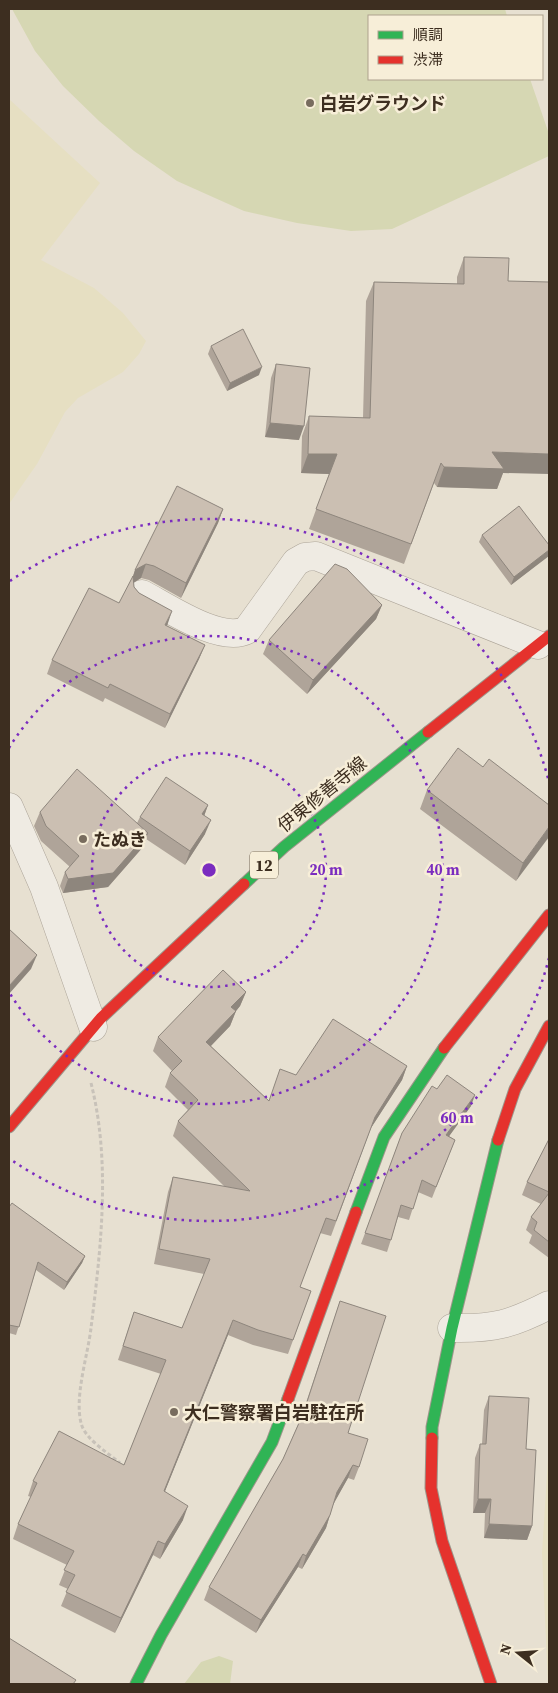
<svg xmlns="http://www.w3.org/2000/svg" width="558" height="1693" font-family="'Source Serif 4','Noto Sans JP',serif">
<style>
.farmland{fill:#e6dfc2}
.green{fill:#d6d7b3}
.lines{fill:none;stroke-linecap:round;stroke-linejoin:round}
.street-casing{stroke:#ada599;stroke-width:29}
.fast-casing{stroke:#9c958a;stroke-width:13}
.jam-casing{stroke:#9c958a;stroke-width:13}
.path{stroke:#c8c2b9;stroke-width:3;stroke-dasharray:4 2.5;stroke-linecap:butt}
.street{stroke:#efebe3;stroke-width:28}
.fast{stroke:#30b455;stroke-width:11}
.jam{stroke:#e5322d;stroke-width:11}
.wall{fill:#afa499}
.shaded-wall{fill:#8e867d}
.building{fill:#cbbfb2;stroke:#8e867d}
.ring{fill:none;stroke:#7b2cbf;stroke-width:2.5;stroke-dasharray:2.5 5}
.poi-dot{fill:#786c5e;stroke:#f7eed8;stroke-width:2}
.labels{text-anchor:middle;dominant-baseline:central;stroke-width:5;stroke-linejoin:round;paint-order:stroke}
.shield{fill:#f7eed8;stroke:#756857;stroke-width:1}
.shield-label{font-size:16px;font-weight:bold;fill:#3d2e20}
.poi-label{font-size:18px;font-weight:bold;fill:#3d2e20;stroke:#f7eed8;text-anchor:start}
.street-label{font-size:18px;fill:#3d2e20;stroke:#f7eed8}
.centre{fill:#7b2cbf;stroke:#f7eed8;stroke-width:2.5}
.ring-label{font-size:15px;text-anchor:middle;font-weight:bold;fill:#7b2cbf;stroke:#f7eed8;stroke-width:5;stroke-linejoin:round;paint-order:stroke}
</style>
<rect width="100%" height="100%" fill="#e7e0d1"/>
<!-- farmland -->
<path class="farmland" d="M9 99 100 183 41 260 94 288 123 313 146 341 139 354 123 372 78 398 65 412 37 464 9 504Z
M549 1443V1684H548L542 1553Z"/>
<!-- green -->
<path class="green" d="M12 9H505L507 16H369V79H530L549 134V156L392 229 351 231 297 223 244 211 177 181 134 151 99 121 63 86 35 51Z
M219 1656 233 1661 230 1684H184L201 1662Z"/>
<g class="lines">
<defs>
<path id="street" d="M142 594C167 607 221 644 247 630L296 562 305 557 316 556 538 645
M9 807 44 887 93 1027
M452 1328C494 1329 512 1324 549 1305"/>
<path id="fast" d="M244 884 284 847 428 732
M356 1212 384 1137 444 1048
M432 1438V1427L452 1328 498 1140
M136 1684 161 1635 272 1442 288 1399"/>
<path id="jam" d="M428 732 549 636
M444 1048 549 915
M9 1127 101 1018 244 884
M498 1140 515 1089 549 1026
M288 1399 356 1212
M432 1438 431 1488 442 1541 491 1684"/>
</defs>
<!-- street casing -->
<use href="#street" class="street-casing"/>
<!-- fast casing -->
<use href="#fast" class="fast-casing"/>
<!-- jam casing -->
<use href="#jam" class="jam-casing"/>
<!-- path -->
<path class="path" d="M91 1083C111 1162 101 1248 91 1328 88 1355 73 1400 82 1426 87 1440 108 1453 120 1463"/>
<!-- street -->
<use href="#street" class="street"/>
<!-- fast -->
<use href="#fast" class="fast"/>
<!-- jam -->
<use href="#jam" class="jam"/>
</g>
<!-- wall -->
<path class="wall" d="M464 257 503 473 497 489 437 487 434 483 404 564 309 529 329 474 301 473 302 436 309 416 363 418 366 301 374 282 457 284V277Z
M211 346 259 375 227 391 208 354Z
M276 364 299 440 265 437 271 378Z
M223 509 218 523 181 598 149 580 141 578 133 583 134 587 166 626 205 645 199 659 165 728 105 698 103 702 47 674 52 660 119 603 133 577 135 570Z
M482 535 549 545V555L511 585 479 542Z
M382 605 376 619 307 694 263 654 269 640Z
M483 767 549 805 516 881 420 809 427 790Z
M208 805 204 816 205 834 185 865 146 839 143 847 108 887 63 893 60 886 65 872 70 867 41 841 34 826 40 812 137 823 140 817Z
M246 992 240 1006 236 1011 230 1026 211 1046 269 1101 296 1075 407 1066 402 1080 369 1131 331 1236 320 1233 300 1287 311 1291 288 1354 253 1345 228 1335 165 1491 183 1520 160 1559 153 1555 115 1633 61 1606 68 1589 59 1585 67 1565 13 1539 18 1524 31 1497 28 1496 33 1481 124 1465 161 1374 118 1360 134 1312 182 1328 204 1274 154 1264 168 1192 173 1177 225 1187 173 1136 178 1121 188 1110 165 1087 170 1073 172 1071 153 1051 158 1037Z
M437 1089 471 1106 449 1136 455 1140 432 1198 418 1192 409 1220 398 1217 387 1252 361 1244 402 1133Z
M549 1139V1258L529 1243 532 1235 526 1230 531 1217 541 1204 522 1195 527 1182Z
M9 1207 85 1256 82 1263 64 1290 36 1270 16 1335 9 1333Z
M340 1301 348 1433 359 1467 354 1480 348 1478 334 1502 326 1528 302 1569 298 1567 256 1633 204 1600 209 1587 283 1459 301 1418Z
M489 1396 526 1449 532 1526 527 1540 484 1538 485 1513H473L475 1458 480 1444H482L484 1410Z"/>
<!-- shaded-wall -->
<path class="shaded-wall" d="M262 367 259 375 227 391 230 383Z
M270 423 304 426 299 440 265 437Z
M492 452 549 454V474L503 473 497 489 437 487 444 467Z
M308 454H337L330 474 301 473Z
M223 509 218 523 181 598 186 583Z
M549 550V556L511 585 514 577Z
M146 564 141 578 130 585 135 570Z
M382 605 376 619 307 694 313 680Z
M172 611 167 626 165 625Z
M205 645 199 659 165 728 170 714Z
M208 805 203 819 202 814Z
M211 820 205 834 185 865 190 851Z
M549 827V837L516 881 523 863Z
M148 833 143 847 108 887 63 893 68 879Z
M37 955 31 969 9 994V986Z
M246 992 240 1006 236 1011 230 1026 201 1056 206 1042 231 1007Z
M407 1066 402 1080 369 1131 331 1236 375 1117Z
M475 1095 471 1106 442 1146 446 1135Z
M85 1256 82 1263 64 1290 67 1282Z
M233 1320 228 1335 159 1506 164 1491Z
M353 1465 348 1478 333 1505 337 1492Z
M478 1499H491L485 1513H473Z
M188 1506 183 1520 160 1559 165 1544Z
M330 1515 326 1528 302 1569 306 1556Z
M489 1524 532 1526 527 1540 484 1538Z
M158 1541 153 1555 115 1633 121 1618Z
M303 1554 298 1567 256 1633 261 1620Z"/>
<!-- building -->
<path class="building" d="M464 257 509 258 508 281 549 282V454L492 452 504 469 444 467 441 463 411 544 316 509 337 454H308L309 416 370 418 374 282 464 284Z
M243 329 262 367 230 383 211 346Z
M276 364 310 368 304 426 270 423Z
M177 486 223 509 186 583 154 566 146 564 135 570Z
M519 506 549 545V550L514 577 482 535Z
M335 564 347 569 382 605 313 680 269 640Z
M133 576 134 587 139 593 172 611 165 625 205 645 170 714 110 684 108 688 52 660 89 588 119 603Z
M458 748 483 767 489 759 549 805V827L523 863 427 790Z
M77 769 148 833 113 873 68 879 65 872 79 856 46 826 40 812Z
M166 777 208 805 202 814 211 820 190 851 140 817Z
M9 929 37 955 9 986Z
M223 970 246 992 231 1007 236 1011 206 1042 269 1101 280 1069 296 1075 333 1019 407 1066 375 1117 336 1221 326 1218 300 1287 311 1291 293 1340 258 1330 233 1320 164 1491 188 1506 165 1544 158 1541 121 1618 66 1592 75 1575 64 1570 74 1551 18 1524 37 1483 33 1481 59 1431 124 1465 166 1360 123 1346 134 1312 182 1328 210 1259 159 1249 173 1177 250 1191 178 1121 198 1100 170 1073 182 1061 158 1037Z
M447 1075 475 1095 446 1135 455 1140 436 1187 422 1180 413 1209 401 1205 391 1240 365 1233 402 1133 432 1086 437 1089Z
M549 1139V1192L527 1182Z
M549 1193V1242L534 1230 537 1222 531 1217Z
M12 1203 85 1256 67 1282 38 1262 19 1327 9 1325V1207Z
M340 1301 386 1316 348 1433 368 1439 359 1467 353 1465 337 1492 330 1515 306 1556 303 1554 261 1620 209 1587 283 1459 303 1414Z
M489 1396 529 1398 526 1449 536 1450 532 1526 489 1524 491 1499H478L480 1444H486Z
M9 1638 76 1680 73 1684H9Z"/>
<!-- distance rings -->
<g class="ring">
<circle cx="209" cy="870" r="117"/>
<path d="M9 748A234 234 0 1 1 9 992"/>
<path d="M549 958A351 351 0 0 1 10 1159M10 581A351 351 0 0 1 549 782"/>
</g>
<!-- markers -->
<g class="poi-dot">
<circle cx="310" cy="103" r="5"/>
<circle cx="83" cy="839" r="5"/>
<circle cx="174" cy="1412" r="5"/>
</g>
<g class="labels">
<!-- shield labels -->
<rect class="shield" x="250" y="851.5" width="28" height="27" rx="4"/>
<g class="shield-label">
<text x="264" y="865">12</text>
</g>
<!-- poi labels -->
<g class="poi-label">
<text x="320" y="103">白岩グラウンド</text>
<text x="93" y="839">たぬき</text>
<text x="184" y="1412">大仁警察署白岩駐在所</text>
</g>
<!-- street labels -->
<g class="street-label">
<text transform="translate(322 794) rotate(-39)">伊東修善寺線</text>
</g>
</g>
<circle cx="209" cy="870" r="8" class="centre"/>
<g class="ring-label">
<text x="326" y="875">20 m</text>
<text x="443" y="875">40 m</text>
<text x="457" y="1123">60 m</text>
</g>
<!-- border -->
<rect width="558" height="1693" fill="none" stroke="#3d2e20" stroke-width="20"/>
<!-- legend -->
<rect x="368" y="15" width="175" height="65" fill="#f7eed8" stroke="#ada18e"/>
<rect x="378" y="31" width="25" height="8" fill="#30b455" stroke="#ada18e"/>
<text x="413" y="40" font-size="15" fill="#3d2e20">順調</text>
<rect x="378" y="56" width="25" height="8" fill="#e5322d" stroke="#ada18e"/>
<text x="413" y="65" font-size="15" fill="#3d2e20">渋滞</text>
<!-- north arrow -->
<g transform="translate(518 1653) rotate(287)" stroke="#f7eed8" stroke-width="4" paint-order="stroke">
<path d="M0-4L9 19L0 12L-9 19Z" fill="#3d2e20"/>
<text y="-8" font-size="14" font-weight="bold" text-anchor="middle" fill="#3d2e20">N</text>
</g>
</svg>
